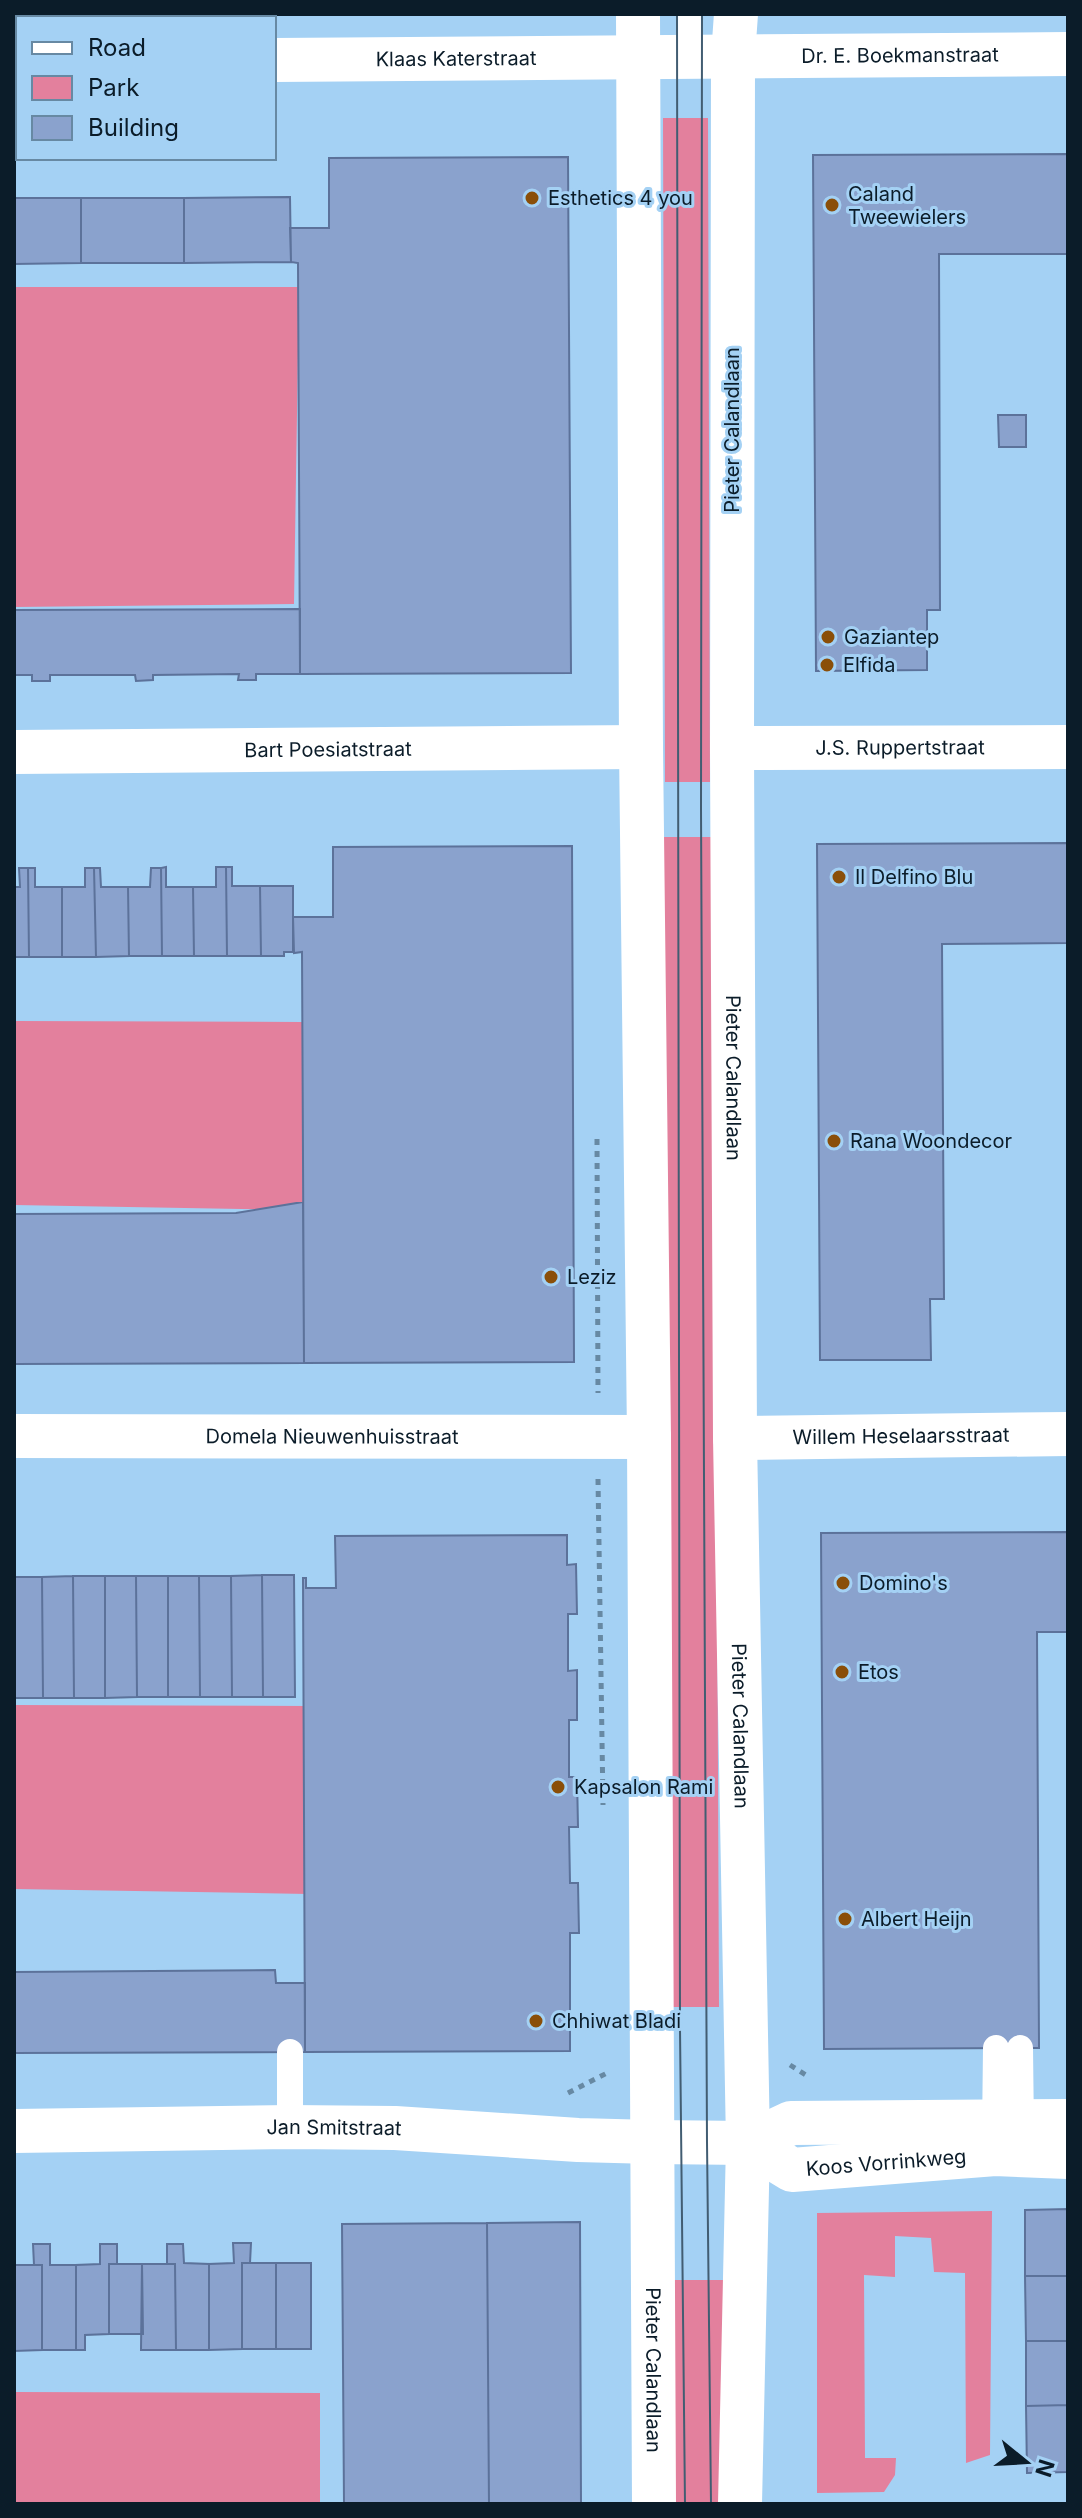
<svg xmlns="http://www.w3.org/2000/svg" width="1082" height="2518" font-family="Inter,sans-serif">
<style>
.green{fill:#e3809d}
.building{fill:#8aa2cd;stroke:#5c729a;stroke-width:2}
.lines{fill:none;stroke-linecap:round;stroke-linejoin:round}
.path{stroke:#6789a3;stroke-width:5;stroke-dasharray:6 6;stroke-linecap:butt}
.service{stroke:#fff;stroke-width:26}
.minor{stroke:#fff;stroke-width:44}
.tertiary{stroke:#fff;stroke-width:44}
.tram{stroke:#425d72;stroke-width:2}
.poi-dot{fill:#8a4f09;stroke:#a4d1f4;stroke-width:3}
.labels{text-anchor:middle;dominant-baseline:central;stroke-width:6;stroke-linejoin:round;paint-order:stroke}
.street-label{font-size:20px;fill:#0b1c29;stroke:#a4d1f4}
.poi-label{font-size:20px;fill:#0b1c29;stroke:#a4d1f4;text-anchor:start}
</style>
<rect width="100%" height="100%" fill="#a4d1f4"/>
<!-- green -->
<path class="green" d="M663 118H708L710 782H665Z
M14 287H299L294 604 14 607Z
M662 837H714L719 2007H667Z
M14 1021 302 1022 303 1210 14 1205Z
M14 1705 307 1706 308 1894 14 1889Z
M992 2211 990 2455 966 2463 965 2273 934 2272 931 2238 895 2236V2277L864 2275 865 2458H896L895 2475 884 2492 817 2493V2213Z
M674 2280H726V2504H674Z
M14 2392 320 2393V2504H14Z"/>
<!-- building -->
<path class="building" d="M1068 154V254H939L940 610H927V670L816 671 813 155Z
M568 157 571 673 300 674 298 263 291 262 290 228H329V158Z
M290 197 291 262 184 263V198Z
M14 198H81V263L14 264Z
M81 198H184V263H81Z
M998 415H1026V447H999Z
M300 609V674H256V680H238L239 674 153 675V680L136 681 135 675H50V681H32V675H14V610Z
M1068 843V943L942 944 944 1299H930L931 1360H820L817 844Z
M572 846 574 1362 304 1363 302 952 294 953 293 917H333V847Z
M166 867V887H193L194 956H162L161 868Z
M216 867H226L227 956H194L193 887H216Z
M226 867H232V886H260L261 956H227Z
M19 868H28L29 957H14V887H20Z
M28 868H35V887H62V957H29Z
M85 868H94L96 957H62V887H85Z
M94 868H100L101 887H128L129 956 96 957Z
M151 868H161L162 956H129L128 887H150Z
M260 886H293V952H284V956H261Z
M303 1202 304 1363 14 1364V1214L236 1213Z
M1068 1532V1632H1037L1039 2048 824 2049 821 1533Z
M567 1535V1565L576 1564 577 1614H568V1671L577 1670V1720H569V1777H577L578 1827H569L570 1883H578L579 1933H570V2051L305 2052 303 1578H306V1588H336L335 1536Z
M262 1575 263 1697H232L231 1576Z
M262 1575H294L295 1697H263Z
M73 1576H105V1698H74Z
M73 1576 74 1698H43L42 1577Z
M105 1576H136L137 1697 105 1698Z
M136 1576H168V1697H137Z
M168 1576H199L200 1697H168Z
M199 1576H231L232 1697H200Z
M14 1577H42L43 1698H14Z
M275 1970 276 1983H305V2052L14 2053V1972Z
M1068 2209V2276H1025V2210Z
M580 2222 581 2504H489L487 2223Z
M487 2223 489 2504H344L342 2224Z
M233 2243H251L250 2263H242V2349L209 2350V2264L234 2263Z
M33 2244H50V2265H76V2350H42V2265H34Z
M100 2244H117V2264H109V2334L85 2335V2350H76V2265L100 2264Z
M167 2244H183L184 2263 209 2264V2350H176L175 2264H167Z
M242 2263H276V2349H242Z
M276 2263H311V2349H276Z
M109 2264H142L143 2334H109Z
M142 2264H175L176 2350H141Z
M14 2265H42V2350L14 2351Z
M1025 2276H1068V2341H1026Z
M1026 2341H1068V2405L1026 2406Z
M1068 2405V2472L1027 2473 1026 2406Z"/>
<g class="lines">
<!-- path -->
<path class="path" d="M597 1139 598 1393
M598 1479 603 1805
M790 2065 809 2077
M568 2093 609 2072"/>
<!-- service -->
<path class="service" d="M690 14V55
M1020 2048 1021 2132
M290 2052V2127
M995 2133 996 2048"/>
<!-- minor -->
<g class="minor">
<path id="s1" d="M274 60 1068 54"/>
<path d="M14 63H18"/>
<path id="s2" d="M732 748 1068 747"/>
<path id="s3" d="M14 752 641 747"/>
<path id="s4" d="M14 1436 649 1437"/>
<path id="s5" d="M735 1438 1068 1434"/>
<path id="s6" d="M14 2131 290 2127 395 2128 578 2140 652 2142"/>
<path id="s7" d="M748 2143 792 2170 995 2154 1068 2157"/>
<path d="M748 2143 791 2123 1068 2121"/>
</g>
<!-- tertiary -->
<g class="tertiary">
<path id="s8" d="M638 14 641 747 649 1437 654 2504"/>
<path id="s9" d="M736 14 733 56 732 748 735 1438 748 2143 740 2504"/>
<path d="M652 2142 748 2143"/>
</g>
<!-- tram -->
<path class="tram" d="M677 14 680 2029 685 2504
M702 14 701 809 707 2142 711 2504"/>
</g>
<!-- markers -->
<g class="poi-dot">
<circle cx="532" cy="198" r="8"/>
<circle cx="832" cy="205" r="8"/>
<circle cx="828" cy="637" r="8"/>
<circle cx="827" cy="665" r="8"/>
<circle cx="839" cy="877" r="8"/>
<circle cx="834" cy="1141" r="8"/>
<circle cx="551" cy="1277" r="8"/>
<circle cx="843" cy="1583" r="8"/>
<circle cx="842" cy="1672" r="8"/>
<circle cx="558" cy="1787" r="8"/>
<circle cx="845" cy="1919" r="8"/>
<circle cx="536" cy="2021" r="8"/>
</g>
<g class="labels">
<!-- street labels -->
<g class="street-label">
<text stroke="none"><textPath href="#s1" startOffset="626">Dr. E. Boekmanstraat</textPath></text>
<text stroke="none"><textPath href="#s1" startOffset="182">Klaas Katerstraat</textPath></text>
<text transform="translate(732 430) rotate(-90)">Pieter Calandlaan</text>
<text stroke="none"><textPath href="#s2" startOffset="168">J.S. Ruppertstraat</textPath></text>
<text stroke="none"><textPath href="#s3" startOffset="314">Bart Poesiatstraat</textPath></text>
<text stroke="none"><textPath href="#s9" startOffset="1064">Pieter Calandlaan</textPath></text>
<text stroke="none"><textPath href="#s5" startOffset="166">Willem Heselaarsstraat</textPath></text>
<text stroke="none"><textPath href="#s4" startOffset="318">Domela Nieuwenhuisstraat</textPath></text>
<text stroke="none"><textPath href="#s9" startOffset="1712">Pieter Calandlaan</textPath></text>
<text stroke="none"><textPath href="#s6" startOffset="320">Jan Smitstraat</textPath></text>
<text stroke="none"><textPath href="#s7" startOffset="146">Koos Vorrinkweg</textPath></text>
<text stroke="none"><textPath href="#s8" startOffset="2356">Pieter Calandlaan</textPath></text>
</g>
<!-- poi labels -->
<g class="poi-label">
<text x="848" y="194">Caland<tspan x="848" dy="23">Tweewielers</tspan></text>
<text x="548" y="198">Esthetics 4 you</text>
<text x="844" y="637">Gaziantep</text>
<text x="843" y="665">Elfida</text>
<text x="855" y="877">Il Delfino Blu</text>
<text x="850" y="1141">Rana Woondecor</text>
<text x="567" y="1277">Leziz</text>
<text x="859" y="1583">Domino's</text>
<text x="858" y="1672">Etos</text>
<text x="574" y="1787">Kapsalon Rami</text>
<text x="861" y="1919">Albert Heijn</text>
<text x="552" y="2021">Chhiwat Bladi</text>
</g>
</g>
<!-- border -->
<rect width="1082" height="2518" fill="none" stroke="#0b1c29" stroke-width="32"/>
<!-- legend -->
<rect x="16" y="16" width="260" height="144" fill="#a4d1f4" stroke="#6789a3" stroke-width="2"/>
<rect x="32" y="42" width="40" height="12" fill="#ffffff" stroke="#6789a3" stroke-width="2"/>
<text x="88" y="56" font-size="24" fill="#0b1c29">Road</text>
<rect x="32" y="76" width="40" height="24" fill="#e3809d" stroke="#6789a3" stroke-width="2"/>
<text x="88" y="96" font-size="24" fill="#0b1c29">Park</text>
<rect x="32" y="116" width="40" height="24" fill="#8aa2cd" stroke="#6789a3" stroke-width="2"/>
<text x="88" y="136" font-size="24" fill="#0b1c29">Building</text>
<!-- north arrow -->
<g transform="translate(1026 2462) rotate(108)" stroke="#a4d1f4" stroke-width="6" paint-order="stroke">
<path d="M0-6L14 30L0 20L-14 30Z" fill="#0b1c29"/>
<text y="-12" font-size="22" font-weight="bold" text-anchor="middle" fill="#0b1c29">N</text>
</g>
</svg>
